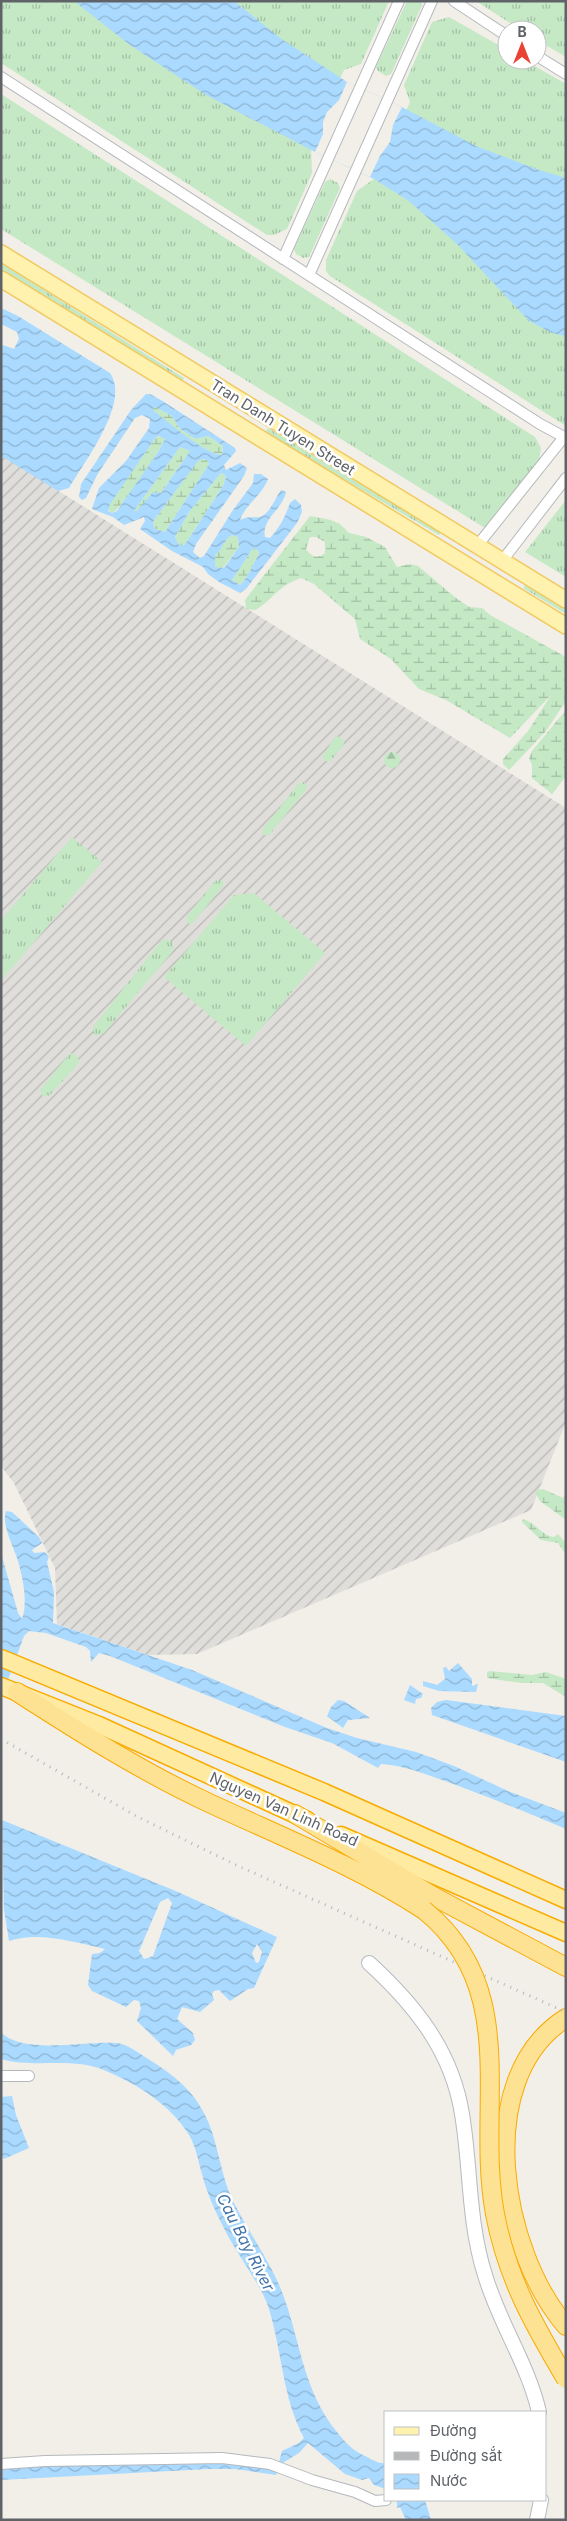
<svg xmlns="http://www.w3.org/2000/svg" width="567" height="2521" font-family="Inter,sans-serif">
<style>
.industrial{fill:url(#industrial-furrows)}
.grass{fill:url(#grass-tufts)}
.forest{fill:url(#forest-firs)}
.wetland{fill:url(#wetland-marsh);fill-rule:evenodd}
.water{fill:url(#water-waves);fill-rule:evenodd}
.pier{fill:#f1efe8}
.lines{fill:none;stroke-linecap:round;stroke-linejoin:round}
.minor-casing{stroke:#b5b8bc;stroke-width:12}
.secondary-casing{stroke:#b6babf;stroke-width:16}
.primary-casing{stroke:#f2c960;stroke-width:18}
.trunk-casing{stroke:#f9ab00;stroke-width:19}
.motorway-casing{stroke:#f9ab00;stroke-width:20}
.minor{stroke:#fff;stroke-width:10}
.secondary{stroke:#fff;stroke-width:14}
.primary{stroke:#fff2af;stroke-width:15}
.trunk{stroke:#feeaa1;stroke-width:16}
.motorway{stroke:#fde293;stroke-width:18}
.rail{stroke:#b6b7b8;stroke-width:3;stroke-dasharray:1 6;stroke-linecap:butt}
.motorway-bridge-casing{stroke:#f9ab00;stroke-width:20;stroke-linecap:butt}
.motorway-bridge{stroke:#fde293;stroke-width:18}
.labels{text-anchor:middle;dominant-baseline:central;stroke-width:5;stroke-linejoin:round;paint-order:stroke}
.street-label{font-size:15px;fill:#5f6368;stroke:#fff}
.water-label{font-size:16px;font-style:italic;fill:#4174aa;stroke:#fff}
</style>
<defs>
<pattern id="industrial-furrows" width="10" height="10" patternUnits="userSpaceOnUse" patternTransform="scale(1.25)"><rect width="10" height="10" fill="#e0deda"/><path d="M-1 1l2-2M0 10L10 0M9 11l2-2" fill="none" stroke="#b9b8b5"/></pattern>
<pattern id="grass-tufts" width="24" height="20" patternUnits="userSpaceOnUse" patternTransform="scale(1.25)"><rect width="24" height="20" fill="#c5e8c5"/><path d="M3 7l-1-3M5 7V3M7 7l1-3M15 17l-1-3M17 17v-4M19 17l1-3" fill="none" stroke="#a3c0a4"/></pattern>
<pattern id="forest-firs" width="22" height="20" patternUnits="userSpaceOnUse" patternTransform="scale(1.25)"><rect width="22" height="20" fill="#c5e8c5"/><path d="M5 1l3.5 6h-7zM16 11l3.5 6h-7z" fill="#a3c0a4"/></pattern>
<pattern id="wetland-marsh" width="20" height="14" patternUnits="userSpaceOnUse" patternTransform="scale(1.25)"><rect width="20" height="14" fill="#c5e8c5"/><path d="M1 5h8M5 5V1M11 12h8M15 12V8" fill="none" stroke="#a3c0a4"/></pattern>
<pattern id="water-waves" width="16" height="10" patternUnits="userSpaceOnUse" patternTransform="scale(1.25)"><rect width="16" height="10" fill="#aadaff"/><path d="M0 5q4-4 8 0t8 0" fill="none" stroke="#8eb4d2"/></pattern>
</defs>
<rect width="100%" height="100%" fill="#f1efe8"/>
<!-- industrial -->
<path class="industrial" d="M1 455 566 808V1422L531 1510 197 1654 148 1655 57 1624 55 1568 14 1483 1 1466Z"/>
<!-- grass -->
<path class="grass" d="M1 1H389L361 64 344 70 311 143 312 173 287 229 274 235H267L1 63Z
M407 1H421L422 5 391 74 386 76 378 71 376 67Z
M476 1H566V57L537 40V30H521Z
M449 17 507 50V60H524L566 84V426L330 276 326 271V260L357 191 378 176 410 102 404 85 432 22Z
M1 94 535 437 541 448 539 461 534 468 485 528 1 229Z
M330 179 338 183 340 188 309 257 303 258 296 254 294 249 325 182Z
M1 263 184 378 182 382 1 269Z
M268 428 441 532 439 535 265 433Z
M566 500V577L525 552Z
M526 584 566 609V614L523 588Z
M336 736 342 738 344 744 331 761H325L322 756Z
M304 782 307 785 306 790 269 835H262V830L298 784Z
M72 837 102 862 1 981V920Z
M219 880 224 882 223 886 193 923 187 924V916L215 881Z
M254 893 325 953 246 1046 164 977 234 895Z
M166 939 173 942V951L104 1033 96 1036 93 1033V1027L161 941Z
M70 1053 78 1056 79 1063 50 1095 43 1097 40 1090Z"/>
<!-- forest -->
<path class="forest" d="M384 760a8 8 0 1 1 16 0a8 8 0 1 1-16 0Z"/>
<!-- wetland -->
<path class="wetland" d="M155 407 172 416 180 429 196 439 208 436 223 446 222 455C207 456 164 419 151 409Z
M162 436 165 439C159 452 123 508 112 513L108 510 109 504 156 437Z
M180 447 190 451 161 493H156L137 511H134Z
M202 459 207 460 209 464 165 532 155 529 153 524 154 520 198 460Z
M221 473 224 474 226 477 223 486 188 540 184 545H179L175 537 189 512Z
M310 516 331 520 340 524 349 533 366 537 385 547 397 567 410 564 418 566 456 598 469 607 482 608 490 615 566 657V701L546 731 511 768 509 770 503 764V759L528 731 551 695 510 738 446 700 419 689 391 659 360 639 355 619 314 584 301 578C278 586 275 597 256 610L246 609 245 600ZM310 537H316L325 542V553C318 559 311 557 306 549Z
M232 535 238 537 239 547 223 568 215 567V555C223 549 223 541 232 535Z
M253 548 258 550 259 554C254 562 246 581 240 585L232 580Z
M566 710V776L552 794 532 778V765L529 758 532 751Z
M543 1489 563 1498 566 1492V1520L540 1501 536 1494 537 1490Z
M523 1519C535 1522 542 1536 554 1537L558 1534 566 1543V1555L558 1543 541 1540 522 1522Z
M490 1671 532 1675 546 1672 566 1679V1697L543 1683H521L487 1678V1672Z"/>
<!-- water -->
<path class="water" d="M74 1H234L280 38 347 82 402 107 476 146 539 170 566 178V336L552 333 529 321 457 244 409 201 374 179 315 152 206 95 130 45Z
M1 308 18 316 110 373C131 402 84 462 69 488L58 491 1 456V348L3 345 14 349 19 339 17 332 1 324Z
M146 394H150L161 400 235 448 236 451 224 465 226 470 240 463 247 468 244 476 196 544 193 552 200 558 204 556 233 510 253 483 254 474H261L268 479C263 494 245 505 240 520 248 516 252 518 260 517 269 515 276 497 281 490L286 492C283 509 261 519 265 537L270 538C280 527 285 517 290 503L295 499 301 505 302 512 297 523 246 589 240 593 219 582 208 574 203 567 172 551 140 529 145 521 144 517 124 525 113 517 92 509 99 488 126 461 149 428 150 419 142 415 135 418 97 475 86 498 82 500 79 497 81 484 131 410ZM155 407 172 416 180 429 196 439 208 436 223 446 222 455C208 456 164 419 152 409ZM159 436 165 439 158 452 117 511 112 513 108 511 110 504 156 437ZM180 447 190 451 161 493 153 492 137 511H134ZM202 459 207 460 209 464 165 532 155 529 153 524 154 520 198 461ZM221 473 224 474 226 477 223 486 188 540 184 545H179L175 537 189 512ZM232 535 238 537 239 547 224 568 215 567V555C223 549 223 541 232 535ZM253 548 258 550 259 554C254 562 246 581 240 585L232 580Z
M6 1511 12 1512 39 1537 42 1543 32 1550 34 1553 45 1552 49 1557 47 1562 54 1592 53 1623 192 1670 327 1728 357 1738 416 1752 454 1766 508 1791 566 1813V1829C527 1812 488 1797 448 1782 427 1775 404 1765 381 1764L378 1768 332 1743 285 1727 110 1656 99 1653 91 1662 90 1651 86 1647 46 1633 29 1631 24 1636 1 1699V1553L18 1613 22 1619C28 1603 23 1578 18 1561 14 1547 1 1525 6 1511Z
M458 1663 472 1679V1686L478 1684 476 1692 439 1691 423 1686V1681L437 1685 445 1679 443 1668 446 1667 449 1671Z
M410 1685 423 1694 421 1698 416 1699 415 1704 404 1700Z
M338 1700 344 1701 370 1718 348 1720 343 1728 327 1716 331 1707Z
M446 1700 566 1716V1762L432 1715 431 1708 437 1702Z
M2 1820 178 1892 277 1937 254 1988 248 1989 230 2001 219 1990 214 1991 212 1994 214 2000 200 2012 182 2007 177 2019 193 2033 195 2040 191 2045 176 2050 173 2056 137 2021 141 2008 139 2001 134 2000 126 2007 92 1991 88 1985 92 1954 100 1953 105 1949C75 1942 38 1931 9 1941L4 1910ZM168 1898 172 1903 153 1956 144 1959 139 1951 160 1902ZM257 1944 262 1952 259 1962 256 1963 252 1953Z
M1 2032C22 2055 86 2041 115 2043 125 2043 134 2050 142 2055 169 2072 192 2087 206 2117 219 2144 220 2175 234 2203 249 2233 270 2261 282 2292 301 2341 302 2389 337 2432 345 2442 352 2450 365 2456 371 2459 378 2464 386 2463V2489L374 2485 369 2478 362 2480 345 2474 308 2443 299 2453 281 2464 276 2475 235 2469H208L1 2480V2470L30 2466 211 2462 278 2466 282 2451 299 2443 304 2438C282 2397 282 2349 268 2306 261 2285 236 2253 225 2230 216 2213 207 2194 202 2174 198 2161 196 2146 189 2135 171 2105 137 2084 106 2071 72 2056 36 2069 1 2059Z
M12 2096 16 2115 29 2148 4 2159 1 2155V2097Z
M397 2500H425L431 2520H406L400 2507 397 2508Z"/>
<!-- pier -->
<path class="pier" d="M347 82 402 107 393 125 390 142 380 156 370 177 315 152 323 134V122L327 112 339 100Z"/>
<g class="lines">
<defs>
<path id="minor" d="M454 1 507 36
M537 56 566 74
M1 77 540 424 566 438
M283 259 399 1
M309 275 432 1
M477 546 564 437
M502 561 566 478
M1 2076H29
M1 2464 45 2461 222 2458 270 2464 312 2480 355 2492 375 2501 386 2500"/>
<path id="secondary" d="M369 1963C415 2005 452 2051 462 2114 471 2168 468 2222 485 2275 499 2323 528 2364 539 2412
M537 2520 541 2500"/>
<path id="primary" d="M1 253 566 600
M1 279 566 626"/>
<path id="trunk" d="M1 1658 324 1792 566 1900
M1 1686 99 1725 307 1820
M341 1835 566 1933"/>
<path id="motorway" d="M17 1692C79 1732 141 1771 207 1802 280 1836 356 1866 424 1910
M295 1814 433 1896 566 1967
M566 2018C470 2079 502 2252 566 2326"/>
</defs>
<!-- minor casing -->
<use href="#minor" class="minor-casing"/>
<!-- secondary casing -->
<use href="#secondary" class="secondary-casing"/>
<!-- primary casing -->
<use href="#primary" class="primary-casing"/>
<!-- trunk casing -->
<use href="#trunk" class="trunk-casing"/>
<!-- motorway casing -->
<use href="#motorway" class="motorway-casing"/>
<!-- minor -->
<use href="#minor" class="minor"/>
<!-- secondary -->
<use href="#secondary" class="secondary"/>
<!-- primary -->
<use href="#primary" class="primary"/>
<!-- trunk -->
<use href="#trunk" class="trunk"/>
<!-- motorway -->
<use href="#motorway" class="motorway"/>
<!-- rail -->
<path class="rail" d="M1 1739 138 1817 236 1865 566 2012"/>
<defs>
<path id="motorway-bridge" d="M424 1910C523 1990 475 2107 495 2214 507 2278 534 2325 566 2379"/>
</defs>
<!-- motorway-bridge casing -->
<use href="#motorway-bridge" class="motorway-bridge-casing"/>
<!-- motorway-bridge -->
<use href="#motorway-bridge" class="motorway-bridge"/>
</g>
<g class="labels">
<!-- street labels -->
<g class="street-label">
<text transform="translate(283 427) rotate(32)">Tran Danh Tuyen Street</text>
<text transform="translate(284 1809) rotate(24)">Nguyen Van Linh Road</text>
</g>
<!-- water labels -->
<g class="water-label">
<text transform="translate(246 2242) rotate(63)">Cau Bay River</text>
</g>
</g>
<!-- border -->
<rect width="567" height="2521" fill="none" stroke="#5f6368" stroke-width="5"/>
<!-- legend -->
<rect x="384" y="2411" width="162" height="90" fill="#ffffff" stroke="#bfc1c3"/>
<rect x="394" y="2427" width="25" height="8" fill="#fff2af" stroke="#bfc1c3"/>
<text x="430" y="2436" font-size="15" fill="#5f6368">Đường</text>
<rect x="394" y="2452" width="25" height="8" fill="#b6b7b8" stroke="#bfc1c3"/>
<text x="430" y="2461" font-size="15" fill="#5f6368">Đường sắt</text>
<rect x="394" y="2474" width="25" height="15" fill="url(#water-waves)" stroke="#bfc1c3"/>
<text x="430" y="2486" font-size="15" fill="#5f6368">Nước</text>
<!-- north arrow -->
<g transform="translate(522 45)"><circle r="24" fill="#ffffff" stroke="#bfc1c3"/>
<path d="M0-4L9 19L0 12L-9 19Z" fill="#ea4335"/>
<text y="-8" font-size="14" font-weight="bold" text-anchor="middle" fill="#5f6368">B</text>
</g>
</svg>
